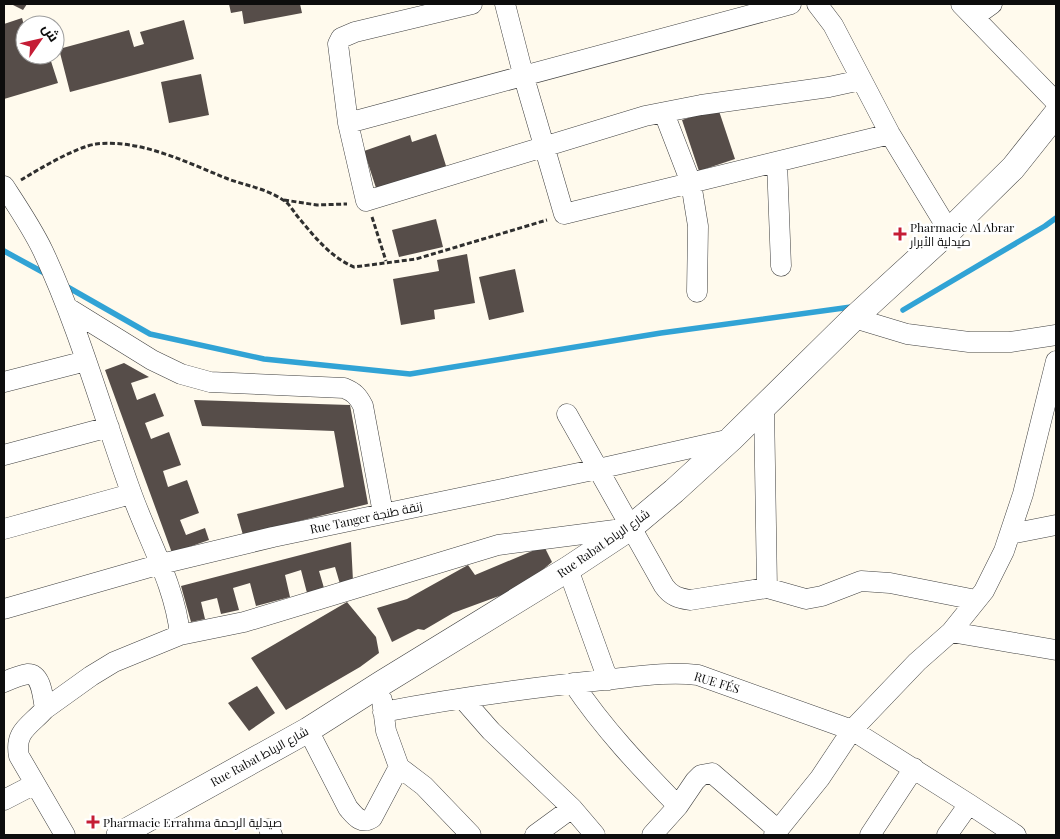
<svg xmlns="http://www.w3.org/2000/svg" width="1060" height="839" font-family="'Playfair Display',Cairo,serif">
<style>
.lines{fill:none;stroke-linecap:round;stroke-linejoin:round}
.stream{stroke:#31a3d5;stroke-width:5.5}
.building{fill:#564d49}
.minor-casing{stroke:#404040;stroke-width:21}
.tertiary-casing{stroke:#404040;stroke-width:26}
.path{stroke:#2f2f2f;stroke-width:3;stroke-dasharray:5 2.5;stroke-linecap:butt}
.minor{stroke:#fff;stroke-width:20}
.tertiary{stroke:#fff;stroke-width:25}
.poi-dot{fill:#c51d35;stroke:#fff;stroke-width:2}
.labels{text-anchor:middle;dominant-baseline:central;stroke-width:5;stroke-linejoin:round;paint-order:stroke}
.poi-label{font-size:12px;fill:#0d0d0d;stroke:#fff;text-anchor:start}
.street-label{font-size:12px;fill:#0d0d0d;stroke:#fff}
</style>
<rect width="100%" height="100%" fill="#fffaed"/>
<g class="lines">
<!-- stream -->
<path class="stream" d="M4 251 48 275
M64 285 150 334 264 359 410 374 661 333 851 307
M903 310 1045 226 1056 218"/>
</g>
<!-- building -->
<path class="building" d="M11 4H27L23 10Z
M229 4H300L302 13 244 24 242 11 231 13Z
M22 18 25 29V55H49L58 83 4 99V24Z
M184 20 194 59 70 92 59 49 129 30 134 47 144 44 140 32Z
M201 74 209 115 169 123 161 82Z
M718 108 735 159 699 171 682 120Z
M436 134 447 169 377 191 364 151 410 135 412 142Z
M436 219 443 247 399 257 392 230Z
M467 254 475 303 434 310 435 319 401 325 393 279 439 271 437 260Z
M515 269 524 312 489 320 479 277Z
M124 363 149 377 131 383 137 400 155 393 164 416 145 423 151 439 169 432 181 465 163 471 168 487 187 480 199 513 180 520 186 535 205 528 209 540 172 553 105 370Z
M194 400 350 405 368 504 243 535 237 514 344 487 334 431 202 426Z
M351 542 353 581 340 584 335 567 319 571 324 588 307 593 301 570 285 575 290 597 256 606 250 583 233 588 239 610 221 614 217 598 201 602 205 619 191 622 181 586Z
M544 546 552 562 521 588 453 613 424 630 418 629 392 642 377 608 407 599 468 565 475 575Z
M347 602 376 637 379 653 360 667 286 710 251 658Z
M257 686 275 713 249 731 228 703Z"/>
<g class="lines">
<defs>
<path id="minor" d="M472 4 355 32 341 38 338 44 348 123 791 4
M505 4 523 74 564 214 890 134
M817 4 833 25 890 134 949 231
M961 4 1056 102
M974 17 992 4
M664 113 691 183 698 226 697 292
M348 123 366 201 645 116 701 105 829 87 861 80
M777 162 781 266
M4 186C17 206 32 228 43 251 79 328 102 412 131 492 148 540 175 585 180 635L114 662 91 676 45 709
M68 308 152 360 181 374 210 382 344 388C354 392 358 396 363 406L383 513
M854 318 907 334 969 342H1010L1056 335
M4 382 86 361
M764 405 767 588
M567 414 664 586C671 596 678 598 690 600L767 588 806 599 822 596 861 581 890 583 976 600
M4 455 109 427
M4 529 131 494
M1010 534 1056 525
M568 569 608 680
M4 609 161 564 273 537 598 469 731 439
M951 632 1056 650
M180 635 244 622 498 545 630 528
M4 682C11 679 20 675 28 674 42 674 43 699 45 709 30 726 14 731 19 756L65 835
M573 683C603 728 640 767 678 806
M463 699 491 731 572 808 595 835
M382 700 386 731 399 767 424 786 471 835
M383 712C455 698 529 688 603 680 634 677 667 671 698 675L852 730 969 804 1016 835
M308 730 348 808C355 816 361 825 372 818L399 767
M4 800 35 784
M269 829 272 835
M535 835 572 808
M652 835 678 806 695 781 701 775 712 773 778 830
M774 835 820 778 852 730 917 662 951 632 984 591 1004 551 1023 494 1056 361
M870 835 914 768
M947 835 969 804"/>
<path id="tertiary" d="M119 835 308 730 382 683 568 569 630 528 674 491 731 439 854 318 949 231 1013 168 1056 114"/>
</defs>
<!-- minor casing -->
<use href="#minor" class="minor-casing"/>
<!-- tertiary casing -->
<use href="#tertiary" class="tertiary-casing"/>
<!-- path -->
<path class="path" d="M21 180C39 169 76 147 96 144 139 139 184 161 223 177 242 185 266 188 283 200 289 203 293 211 298 217 314 236 330 257 354 267L416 259 547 220
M284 200 317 205 347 204
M372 217 386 261"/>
<!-- minor -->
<use href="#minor" class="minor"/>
<!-- tertiary -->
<use href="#tertiary" class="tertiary"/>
</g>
<!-- markers -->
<g class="poi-dot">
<path d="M897.5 226.5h5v5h5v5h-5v5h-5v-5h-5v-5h5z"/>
<path d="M90.5 814.5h5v5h5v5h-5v5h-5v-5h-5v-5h5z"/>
</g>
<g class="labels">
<!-- poi labels -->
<g class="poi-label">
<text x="910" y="227">Pharmacie Al Abrar<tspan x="910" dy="14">صيدلية الأبرار</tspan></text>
<text x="103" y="822">Pharmacie Errahma صيدلية الرحمة</text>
</g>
<!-- street labels -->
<g class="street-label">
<text transform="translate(366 517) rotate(-12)">Rue Tanger زنقة طنجة</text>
<text transform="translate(603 543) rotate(-35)">Rue Rabat شارع الرباط</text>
<text transform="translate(717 682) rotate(17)">RUE FÉS</text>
<text transform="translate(259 756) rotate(-29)">Rue Rabat شارع الرباط</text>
</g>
</g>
<!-- border -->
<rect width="1060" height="839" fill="none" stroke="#0d0d0d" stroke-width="10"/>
<!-- north arrow -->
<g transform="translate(40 40) rotate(56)"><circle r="24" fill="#ffffff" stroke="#9e9e9e"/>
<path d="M0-4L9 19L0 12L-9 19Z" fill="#c51d35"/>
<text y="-8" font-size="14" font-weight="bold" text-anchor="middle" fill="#0d0d0d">ش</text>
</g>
</svg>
